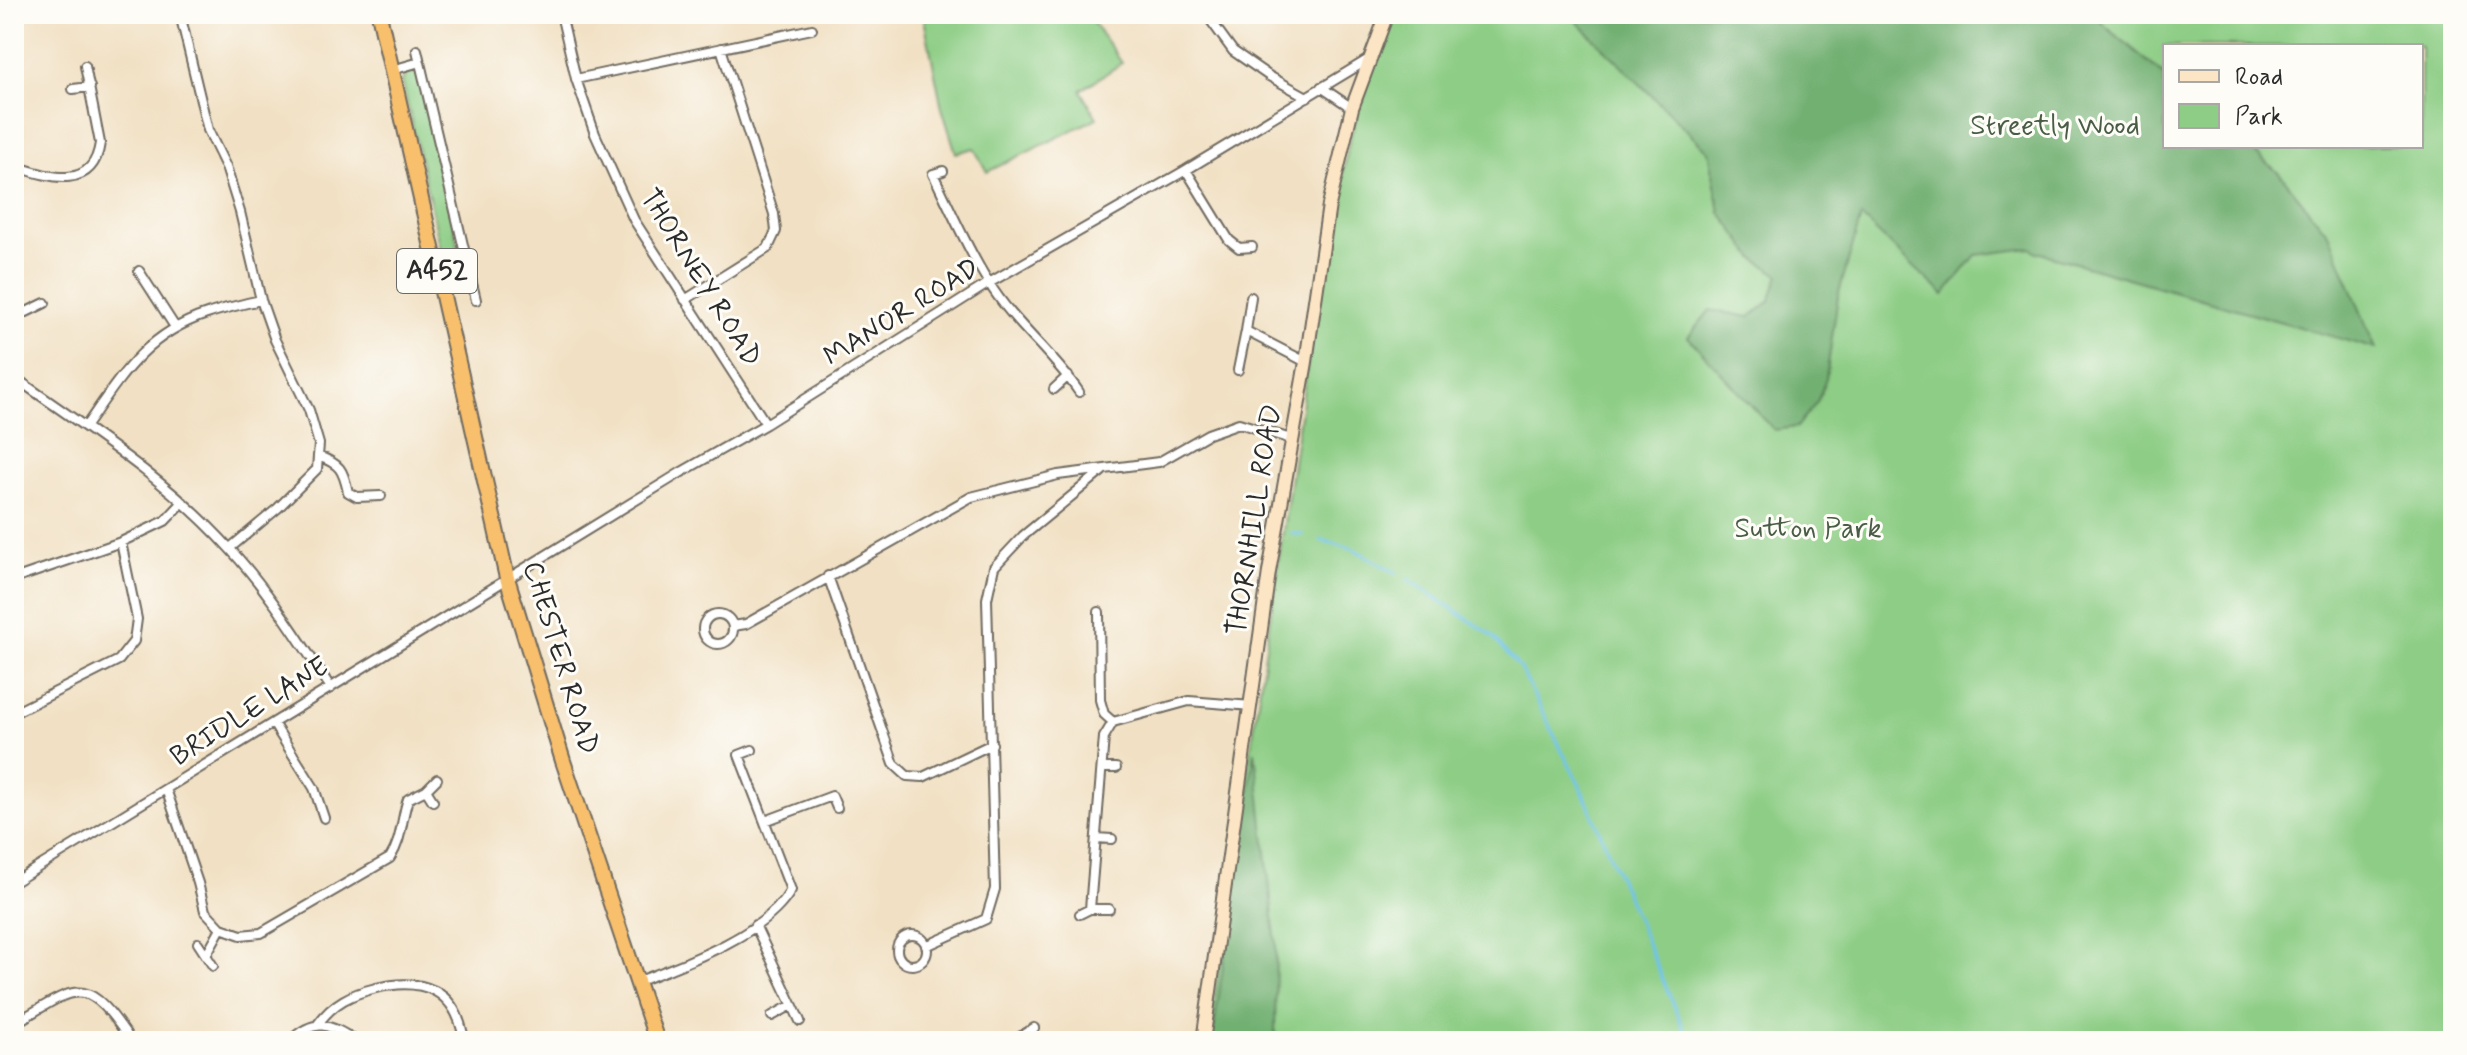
<svg xmlns="http://www.w3.org/2000/svg" width="2467" height="1055" font-family="Mynerve,sans-serif">
<style>
.green{fill:#8dcd85;stroke:#5c7c58;stroke-width:2;fill-rule:evenodd}
.forest{fill:#72b072;stroke:#4e6e4e;stroke-width:2}
.lines{fill:none;stroke-linecap:round;stroke-linejoin:round}
.stream{stroke:#6ec3eb;stroke-width:3}
.minor-casing{stroke:#706a60;stroke-width:12}
.secondary-casing{stroke:#706a60;stroke-width:16}
.trunk-casing{stroke:#706a60;stroke-width:18}
.minor{stroke:#fff;stroke-width:8}
.secondary{stroke:#fce5c4;stroke-width:12}
.trunk{stroke:#f8bf6c;stroke-width:14}
.labels{text-anchor:middle;dominant-baseline:central;stroke-width:6;stroke-linejoin:round;paint-order:stroke}
.shield{fill:#fdfcf7;stroke:#6a6a68;stroke-width:2}
.shield-label{font-size:26px;font-weight:bold;fill:#2b2b2b}
.park-label{font-size:28px;fill:#485c46;stroke:#fdfcf7}
.street-label{font-size:28px;fill:#2b2b2b;stroke:#fdfcf7}
</style>
<rect width="100%" height="100%" fill="#fdfcf7"/>
<filter id="ink" filterUnits="userSpaceOnUse"><feTurbulence type="fractalNoise" baseFrequency=".0125" numOctaves="2"/><feDisplacementMap in="SourceGraphic" scale="16" xChannelSelector="R" yChannelSelector="G"/><feConvolveMatrix kernelMatrix="1 2 1 2 8 2 1 2 1" color-interpolation-filters="sRGB"/></filter>
<filter id="wash" filterUnits="userSpaceOnUse"><feTurbulence type="fractalNoise" baseFrequency=".006" numOctaves="4" result="noise"/><feDisplacementMap in="SourceGraphic" scale="32" xChannelSelector="R" yChannelSelector="G"/><feGaussianBlur stdDeviation="1.8" result="paint"/><feColorMatrix in="noise" values="0 0 0 0 0 0 0 0 0 0 0 0 0 0 0 0 0 1.4 0 .05"/><feComposite in="paint" operator="in"/></filter>
<g filter="url(#wash)">
<rect width="100%" height="100%" fill="#f1e0c3"/>
<!-- green -->
<path class="green" d="M923 14H1015L1019 21 1034 14H1087L1122 63 1081 90 1097 118 987 172 974 148 956 153 942 108Z
M1393 14H2453V1041H1208L1309 354 1349 142 1376 53ZM2165 46H2421V146H2165Z
M407 72H417L462 261 460 271H446L402 81Z"/>
<!-- forest -->
<path class="forest" d="M1569 14H2091L2165 76V146H2247L2279 173 2330 236 2376 349 2037 252 2031 248 1976 255 1944 295 1861 217 1838 296 1826 379 1817 402 1797 427 1774 430 1688 337 1710 310 1750 317 1770 301 1779 275 1755 259 1720 212 1709 152Z
M1255 751 1276 945 1275 1041H1212Z"/>
<g class="lines">
<!-- stream -->
<path class="stream" d="M1292 533 1303 535
M1321 540 1352 548 1396 573
M1408 579 1490 634 1520 668 1582 790 1689 1041
M2446 1041 2453 1015"/>
</g>
</g>
<g filter="url(#ink)">
<g class="lines">
<defs>
<path id="minor" d="M180 14 208 130 226 167 240 212 261 300 275 340 309 410 319 444 317 469 278 508 230 548
M561 14 576 79 595 134 634 220 766 424
M1206 14 1233 51 1269 76 1307 97
M417 50 476 300
M392 70 420 62
M576 79 812 29
M1321 87 1352 108
M73 89 90 87
M14 166C47 176 93 193 100 143L85 66
M1186 170 1229 240 1239 248 1252 247
M943 171 933 174C951 210 967 249 989 283 1014 324 1053 353 1079 392
M139 271 175 327
M439 283 469 274
M685 300 768 248 776 231 774 214 721 48
M14 318 45 303
M1246 331 1251 297
M1238 370 1246 331 1306 362
M14 377C89 430 168 480 230 549 269 591 299 640 331 688
M1054 389 1068 376
M86 426C121 376 146 334 207 314 224 308 243 304 261 300
M318 456C340 464 343 469 348 492L357 497 381 496
M828 576 894 764 907 776 923 777 992 744
M14 579 121 542 165 521 183 502
M1099 612 1100 700 1104 714 1113 722
M703 629a15 15 0 1 1 30 0a15 15 0 1 1-30 0Z
M733 626 746 624 971 497 1058 475 1159 462 1208 434 1239 423 1291 439
M14 713 119 660 134 641 137 619 121 542
M273 723 314 788 324 818
M1102 768H1116
M166 789 198 883 205 911 221 928 241 935 261 933 390 858C402 840 401 820 408 799L426 790 437 779
M426 790 433 801
M765 821 832 796 837 808
M1096 838 1112 839
M14 882 680 473 766 424 989 283 1186 170 1369 59
M1090 909H1109
M1080 914 1090 909 1104 737 1113 722 1189 701 1252 706
M755 925 800 1021
M897 950a15 15 0 1 1 30 0a15 15 0 1 1-30 0Z
M198 943 213 966
M926 946 986 919 995 889 987 599 994 567 1023 536 1102 471
M206 955 221 928
M639 981C684 964 767 934 791 890L739 755 752 750
M772 1016 792 1005
M14 1024C79 985 85 973 131 1041
M318 1024C333 1003 351 994 376 988 422 977 457 989 464 1041
M290 1041C315 1017 329 1024 356 1041
M1013 1041 1034 1028"/>
<path id="secondary" d="M1203 1041 1269 572 1306 362 1329 205 1352 108 1387 14"/>
<path id="trunk" d="M379 14 507 578 563 761 657 1041"/>
</defs>
<!-- minor casing -->
<use href="#minor" class="minor-casing"/>
<!-- secondary casing -->
<use href="#secondary" class="secondary-casing"/>
<!-- trunk casing -->
<use href="#trunk" class="trunk-casing"/>
<!-- minor -->
<use href="#minor" class="minor"/>
<!-- secondary -->
<use href="#secondary" class="secondary"/>
<!-- trunk -->
<use href="#trunk" class="trunk"/>
</g>
</g>
<g class="labels">
<!-- shield labels -->
<rect class="shield" x="397" y="249" width="80" height="44" rx="6"/>
<g class="shield-label">
<text x="437" y="271">A452</text>
</g>
<!-- park labels -->
<g class="park-label">
<text x="2055" y="126">Streetly Wood</text>
<text x="1808" y="529">Sutton Park</text>
</g>
<!-- street labels -->
<g class="street-label">
<text transform="translate(700 278) rotate(58)">THORNEY ROAD</text>
<text transform="translate(902 313) rotate(-32)">MANOR ROAD</text>
<text transform="translate(1255 520) rotate(-81)">THORNHILL ROAD</text>
<text transform="translate(560 658) rotate(73)">CHESTER ROAD</text>
<text transform="translate(250 712) rotate(-32)">BRIDLE LANE</text>
</g>
</g>
<!-- margin -->
<rect width="2467" height="1055" fill="none" stroke="#fdfcf7" stroke-width="48"/>
<!-- legend -->
<rect x="2163" y="44" width="260" height="104" fill="#fdfcf7" stroke="#a9a8a5" stroke-width="2"/>
<rect x="2179" y="70" width="40" height="12" fill="#fce5c4" stroke="#a9a8a5" stroke-width="2"/>
<text x="2235" y="84" font-size="24" fill="#2b2b2b">Road</text>
<rect x="2179" y="104" width="40" height="24" fill="#8dcd85" stroke="#a9a8a5" stroke-width="2"/>
<text x="2235" y="124" font-size="24" fill="#2b2b2b">Park</text>
</svg>
